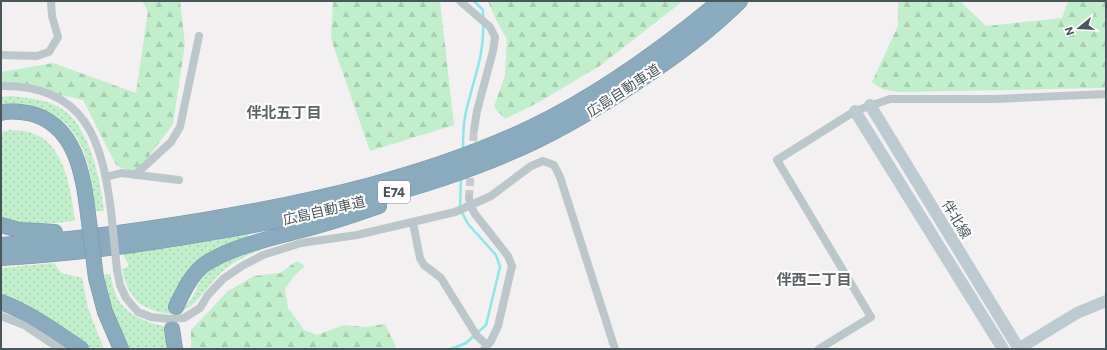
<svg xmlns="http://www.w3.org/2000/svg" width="1107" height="350" font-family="Commissioner,'Noto Sans JP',sans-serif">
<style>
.grass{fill:url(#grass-dots)}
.forest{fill:url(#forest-firs)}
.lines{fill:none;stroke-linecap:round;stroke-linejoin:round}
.stream{stroke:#8fe6ea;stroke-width:2.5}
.street-tunnel{stroke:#c8cacc;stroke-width:8;stroke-dasharray:8 4;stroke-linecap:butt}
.highway-casing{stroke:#7596a9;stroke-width:16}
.street{stroke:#bcc7cc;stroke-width:8}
.secondary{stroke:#bdcad1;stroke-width:12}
.highway{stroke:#8aabbd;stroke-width:15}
.highway-bridge-casing{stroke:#7596a9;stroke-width:16;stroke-linecap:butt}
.street-bridge{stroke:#bcc7cc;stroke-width:8}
.highway-bridge{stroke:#8aabbd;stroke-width:15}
.labels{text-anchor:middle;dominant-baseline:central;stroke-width:4;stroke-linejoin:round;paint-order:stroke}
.shield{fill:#fff;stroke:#80898e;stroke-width:1}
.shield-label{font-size:13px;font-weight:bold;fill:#49575d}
.street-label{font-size:14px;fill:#49575d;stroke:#fff}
.neighbourhood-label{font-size:15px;font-weight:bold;fill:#5d6265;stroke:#fff}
</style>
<defs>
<pattern id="grass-dots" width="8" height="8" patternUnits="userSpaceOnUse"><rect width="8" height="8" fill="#c1eecb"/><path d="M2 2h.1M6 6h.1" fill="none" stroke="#a7ceb1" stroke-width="1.8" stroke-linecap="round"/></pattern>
<pattern id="forest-firs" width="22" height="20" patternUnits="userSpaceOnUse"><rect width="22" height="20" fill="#c1eecb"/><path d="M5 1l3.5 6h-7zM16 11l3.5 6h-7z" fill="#a7ceb1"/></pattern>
</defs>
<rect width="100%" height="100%" fill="#f2f0f1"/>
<!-- grass -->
<path class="grass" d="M12 96C28 98 44 99 59 107 90 124 100 180 104 211H94C94 174 83 121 41 110 29 107 13 108 1 108V97Z
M10 130C16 131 23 130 29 132 65 141 71 191 75 221 51 223 23 227 1 217V132Z
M248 234V238L201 261 182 309C194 302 196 285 205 274 221 254 262 247 285 241 268 247 248 254 232 264 201 284 195 328 150 309 132 302 126 287 122 269L129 266 123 254 170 248Z
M54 263 61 273 82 278 88 308 104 349H91C62 323 36 310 1 295V268Z
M110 274C112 281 113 289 116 295 124 315 147 322 166 327L170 349H127L109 305 102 275Z"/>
<!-- forest -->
<path class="forest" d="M142 1H180L185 44 173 124 135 175 116 165 83 100 1 82V72L53 63 136 93 148 11Z
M333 1H440L454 125 370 151 331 39Z
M488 1H683L601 65 539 102 505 119 494 107 505 75 507 39 496 20Z
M898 1H960L986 26 1062 18 1068 1H1104L1106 3V88L898 92 882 89 872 82 898 26Z
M297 261 305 266 294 276 285 289 288 308 304 330 317 335 344 325 364 327 385 324 396 347 395 349H191V330L228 291 254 276 280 273Z"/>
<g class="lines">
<!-- stream -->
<path class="stream" d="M474 1 483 10V19
M463 150C463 139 463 127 465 117 471 85 485 56 483 24
M451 349 466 343 486 325 500 267 496 255 468 224 460 209 461 177"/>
<!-- street-tunnel -->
<path class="street-tunnel" d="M472 153 474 130
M469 198 471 167"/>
<defs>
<path id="highway" d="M1 113C10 110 20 112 28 113 76 123 83 175 88 214
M1 225 19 230 55 232
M1 245C69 241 138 231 205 220 316 201 428 176 530 128 599 95 661 50 720 1
M1 258C71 254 140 245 208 233 317 215 436 189 536 141 583 118 627 90 669 60 694 42 719 22 740 1
M96 278 105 312 121 349
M1 302C30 313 55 331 81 349
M176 307C183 292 192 273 205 264 232 247 264 240 294 232 323 225 351 216 379 206
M172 329 175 349"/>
</defs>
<!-- highway casing -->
<use href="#highway" class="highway-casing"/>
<!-- street -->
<path class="street" d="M460 1 490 27 495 37 493 51 477 111 474 130
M1 55 37 56 49 52 58 37 52 16 51 1
M1 86C85 85 102 139 111 211
M135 175 171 142 180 127 199 36
M106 177 121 173 179 180
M469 198 471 207 475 214 508 256 512 266 498 326 491 341 484 349
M413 223 420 258 424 265 441 278 477 336 487 345
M117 270 120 285 126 298 138 312 151 317 169 319 184 318 200 308 208 295 223 279 242 266 263 255 301 243 357 235 455 212 491 196 531 166 543 161 554 165 560 177 615 349
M1 316 24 325 60 349
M819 349 871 317 777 160 855 111 890 99H994L1106 94"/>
<!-- secondary -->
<path class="secondary" d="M870 105 1019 349
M855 111 1003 349
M1018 349 1077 313 1106 301"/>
<!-- highway -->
<use href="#highway" class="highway"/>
<defs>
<path id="highway-bridge" d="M88 214 96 278"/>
</defs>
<!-- highway-bridge casing -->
<use href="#highway-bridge" class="highway-bridge-casing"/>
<!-- street-bridge -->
<path class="street-bridge" d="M111 211 117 270"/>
<!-- highway-bridge -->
<use href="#highway-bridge" class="highway-bridge"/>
</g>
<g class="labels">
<!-- shield labels -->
<rect class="shield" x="378" y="181" width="32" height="22" rx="3"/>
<g class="shield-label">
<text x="394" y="192">E74</text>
</g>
<!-- street labels -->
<g class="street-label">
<text transform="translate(623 90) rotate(-33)">広島自動車道</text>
<text transform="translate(324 210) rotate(-13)">広島自動車道</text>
<text transform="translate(957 219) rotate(59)">伴北線</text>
</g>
<!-- neighbourhood labels -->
<g class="neighbourhood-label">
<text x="284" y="112">伴北五丁目</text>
<text x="814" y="279">伴西二丁目</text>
</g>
</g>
<!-- border -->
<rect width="1107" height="350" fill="none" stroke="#49575d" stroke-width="4"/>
<!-- north arrow -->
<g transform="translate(1079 28) rotate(252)" stroke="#ffffff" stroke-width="3" paint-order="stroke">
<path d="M0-3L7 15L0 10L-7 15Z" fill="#49575d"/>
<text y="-6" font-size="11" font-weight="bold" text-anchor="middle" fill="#49575d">N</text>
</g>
</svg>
